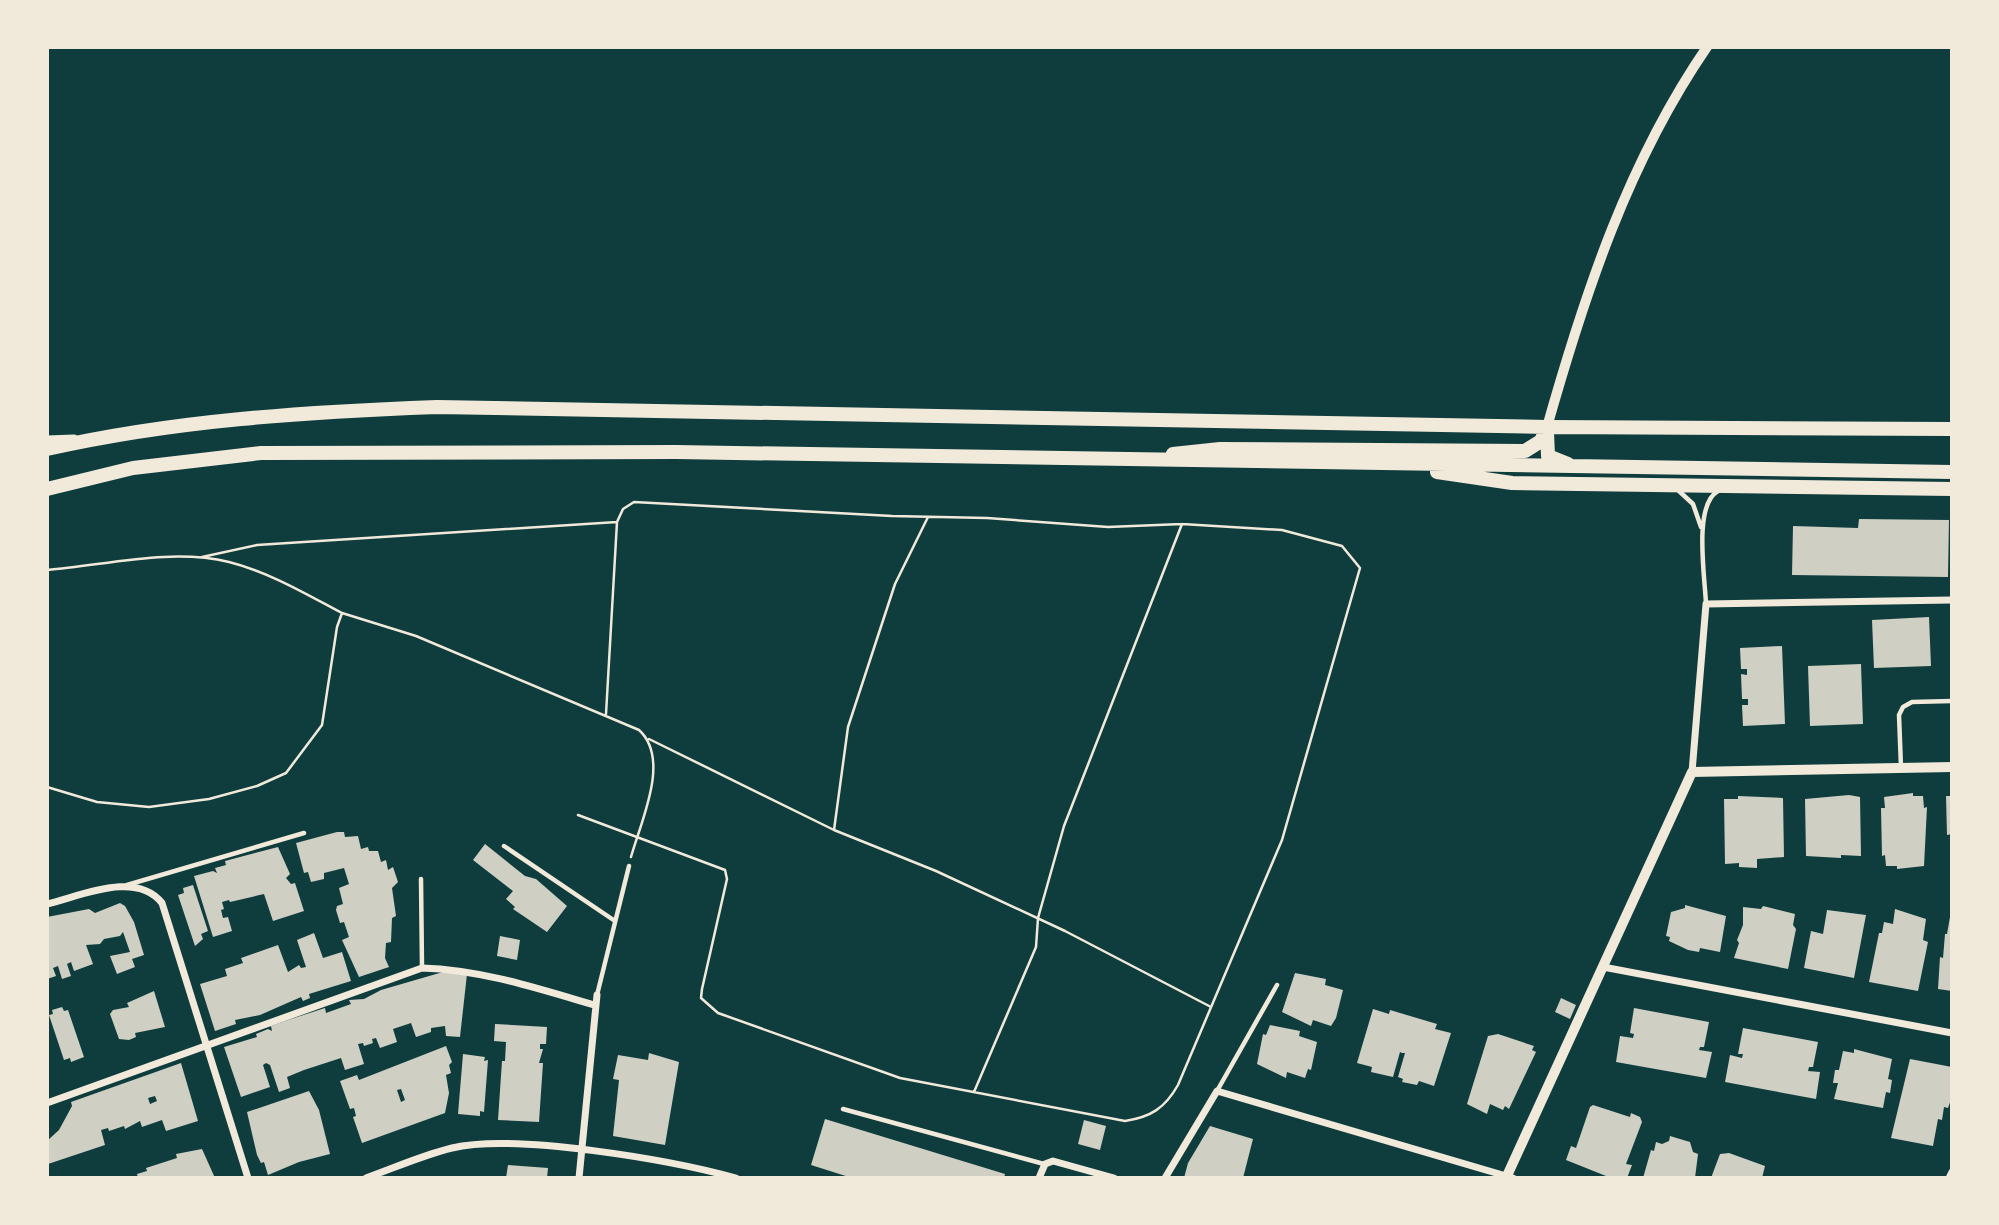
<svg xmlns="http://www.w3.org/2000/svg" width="1999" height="1225" font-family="Spectral,serif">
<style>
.building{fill:#cfcfc3;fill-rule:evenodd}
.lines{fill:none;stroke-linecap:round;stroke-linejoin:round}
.path{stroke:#f1e9da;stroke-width:2.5}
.service{stroke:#f1e9da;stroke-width:4.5}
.minor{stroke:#f1e9da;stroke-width:7}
.tertiary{stroke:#f1e9da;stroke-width:10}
.trunk{stroke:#f1e9da;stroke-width:14}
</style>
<rect width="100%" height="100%" fill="#0f3d3e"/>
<!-- building -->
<path class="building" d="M1859 519 1949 520 1948 577 1792 575 1793 526 1858 528Z
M1929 617 1931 666 1874 668 1872 620Z
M1782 646 1785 724 1743 726 1742 705H1748V699H1742L1741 674 1747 675V669H1741L1740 648Z
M1861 664 1863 724 1810 726 1808 666Z
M1913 793V796H1923L1924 808 1927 807 1924 866 1897 869V866H1886L1885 855 1882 856 1881 808H1885L1884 797Z
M1849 795 1860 797 1861 856 1841 855V858L1806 856 1805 799Z
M1738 796 1783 798 1784 857 1757 859V868L1739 867V863L1725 864 1724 799H1738Z
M1946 796H1952V834L1947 835Z
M337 832H344L345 837 358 836 361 849 368 847 369 851H378L381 862 386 860 388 870 393 867 398 882 392 888 396 916 392 918 391 942 386 943 385 958 389 967 359 977 342 940 349 937 344 922 340 923 336 910 337 906 343 904 339 888 349 884 344 868 324 873V879L311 882 308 872 304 873 296 843Z
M485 844 525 876 536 879 567 906 547 932 513 909 515 907 506 899 513 891 473 860Z
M278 847 290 874 286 878 291 884 295 883 304 911 273 921 264 894 230 902 229 900 222 902 224 909 221 910 223 918 228 917 232 931 213 937 194 876 213 871 217 873 215 868 226 865 225 861Z
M193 885 208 931 201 934 203 939 195 946 178 895 184 893 183 888Z
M120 903 125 906 134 922 144 955 132 959 135 967 117 974 110 956 130 952 123 932 120 936 104 939 100 944 86 945 93 964 74 971 71 962 67 964 71 976 62 979 58 966 53 968 56 976 47 979V917L89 909 95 913Z
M1685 905 1726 916 1720 952 1700 948 1699 952 1688 950 1669 941 1670 937 1666 936 1671 912 1685 908Z
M1763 906 1795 914 1793 925 1796 929 1788 969 1734 958 1739 943 1737 940 1743 925V907L1761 909Z
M1895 909 1926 919 1923 940 1928 942 1918 991 1869 982 1879 933H1882L1884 922 1893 924Z
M1827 910 1866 915 1854 978 1804 968 1811 931 1823 934Z
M1950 917H1952V991L1938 989 1940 957 1943 958 1945 934H1947Z
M314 933 323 958 342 952 351 981 309 994 310 998 303 1001 301 997 260 1015 235 1020 236 1024 215 1031 200 984 227 976 225 969 243 963 241 958 278 945 288 972 299 965 301 968 306 967 297 940Z
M500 936 520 940 517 960 497 956Z
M443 972 467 974 460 1037 446 1036 445 1026 431 1028V1032L416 1037 411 1023 393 1029 397 1042 380 1048 376 1038 372 1039 373 1043 364 1046 363 1043 358 1044 364 1064 345 1070 341 1058 304 1070 287 1077 290 1088 279 1092 270 1065 266 1063 263 1065 270 1087 241 1097 224 1047 257 1037 256 1034 268 1029 272 1031 271 1026 285 1021 325 1008 326 1013 351 1004 349 1000 364 999 381 990Z
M1295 973 1326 979 1325 985 1343 990 1336 1018 1331 1026 1313 1020 1311 1026 1282 1012Z
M154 991 165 1027 135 1033 136 1037 129 1040 119 1039 110 1014 113 1010 129 1007 127 1003Z
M1561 998 1576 1005 1570 1019 1555 1012Z
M62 1007 64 1011 68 1010 84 1057 71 1062 70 1058 64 1060 49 1015 53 1014 52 1010Z
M1634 1008 1709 1022 1704 1047H1700L1699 1050 1712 1052 1706 1078 1616 1062 1620 1036 1633 1038 1634 1034 1630 1033Z
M1373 1009 1389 1014 1390 1010 1437 1024 1435 1029 1451 1033 1434 1086 1419 1081 1417 1085 1402 1082 1403 1079 1398 1077 1405 1053H1402L1400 1052 1393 1077 1371 1072 1372 1067 1357 1063Z
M495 1024 547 1027 546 1044H540V1049H543L539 1063H543L539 1122 498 1120 502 1061H505L506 1042 494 1041Z
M1270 1025 1300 1031 1299 1036 1317 1042 1311 1070 1308 1069 1305 1078 1287 1072 1286 1078 1257 1064 1263 1034 1266 1035Z
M1743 1028 1818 1042 1813 1067H1809L1808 1071 1820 1072 1816 1099 1725 1082 1730 1055 1742 1058 1743 1054H1738Z
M1498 1034 1534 1046 1532 1050 1536 1052 1509 1109 1505 1106 1503 1110 1490 1104 1487 1114 1467 1104 1488 1036Z
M446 1046 452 1062 449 1065 451 1073 446 1075 449 1093 445 1113 362 1143 353 1117 356 1116 354 1108 350 1109 340 1081 357 1075 359 1080ZM401 1089 405 1100 401 1102 397 1090Z
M1854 1049 1892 1059 1888 1079 1892 1080 1890 1093 1886 1092 1883 1108 1834 1099 1838 1083H1833L1835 1070H1839L1843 1051 1854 1053Z
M649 1053 679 1062 665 1145 613 1136 619 1080 613 1079 618 1055 648 1060Z
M463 1054 485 1057 484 1061 488 1060 484 1112 480 1111V1116L458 1114Z
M1910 1059 1952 1067V1097L1948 1108 1944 1107 1942 1120 1938 1119 1933 1146 1891 1138Z
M181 1063 198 1121 166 1131 162 1120 142 1127 140 1121 125 1129 124 1126 109 1131 108 1128 101 1130 105 1145 48 1164 47 1141 59 1130 72 1106 71 1102ZM155 1096 157 1101 150 1104 148 1098Z
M309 1091 319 1110 330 1154 299 1162 268 1175 264 1162 261 1163 257 1155 247 1112Z
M1593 1105 1630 1117 1631 1113 1640 1117 1642 1122 1626 1164 1632 1165 1627 1178H1611L1566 1160 1571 1146 1576 1148 1590 1107Z
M825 1119 1005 1174 1004 1178H852L811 1165Z
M1084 1120 1106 1126 1100 1150 1078 1144Z
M1210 1126 1253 1139 1243 1178H1184L1188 1163Z
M1670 1136 1690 1142 1693 1152 1698 1154 1695 1178H1643L1651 1150 1654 1151 1656 1142 1662 1144 1669 1141Z
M202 1149 215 1178H138L137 1174 147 1171 146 1168 177 1158 176 1154Z
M1729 1153 1765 1166 1762 1178H1711L1720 1154Z
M508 1165 548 1168 547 1178H506Z"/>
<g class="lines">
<!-- path -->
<path class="path" d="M202 557 257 545 617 522
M47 570C107 565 170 548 229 562 269 572 306 594 342 613L337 627 322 725 286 773 257 786 209 799 149 807 97 802 47 787
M342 613 416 636 639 730C671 759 641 821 631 857
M649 739 834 830 936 871 1065 931 1211 1007
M578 815 725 870 727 879 702 989 701 998 718 1013 900 1078 1125 1121C1151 1117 1165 1108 1178 1085L1282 840 1360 568 1342 546 1282 530 1182 524 1108 527 987 518 892 516 634 502 623 509 617 522 606 714
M834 830 848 727 895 584 928 517
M974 1092 1036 947 1038 918 1064 826 1182 524"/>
<!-- service -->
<path class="service" d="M1679 491 1693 504 1701 527
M1706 604C1705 577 1693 505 1718 491
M1901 767 1899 715 1903 707 1912 702 1952 701
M504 846 615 921
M421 879 422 967
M127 885 304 833
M597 995 629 866
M1217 1091 1277 985
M843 1109 1044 1164"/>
<!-- minor -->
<path class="minor" d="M47 439 74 438
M1692 772 1706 604 1952 600
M47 904C81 896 136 870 162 903L248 1178
M1603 967 1952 1033
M47 1103 422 968C482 970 536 988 594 1005
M366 1178C394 1168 423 1155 452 1148 515 1133 671 1160 736 1178
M579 1178 597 995
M1039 1178 1045 1164 1053 1161 1114 1178
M1165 1178 1217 1091 1513 1178
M1949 1178 1952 1172"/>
<!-- tertiary -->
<path class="tertiary" d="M1547 427C1585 293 1628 162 1707 47
M1506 1178 1692 772 1952 767"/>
<!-- trunk -->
<path class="trunk" d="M1547 432 1548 456 1568 464
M47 449C176 420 305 412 437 407L1547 427 1952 429
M1173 454 1220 449 1525 451 1541 441 1547 427
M1437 472 1512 483 1952 489
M47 489 133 468 261 453 676 452 1952 472"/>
</g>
<!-- border -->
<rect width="1999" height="1225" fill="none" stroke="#f1e9da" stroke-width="98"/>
</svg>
